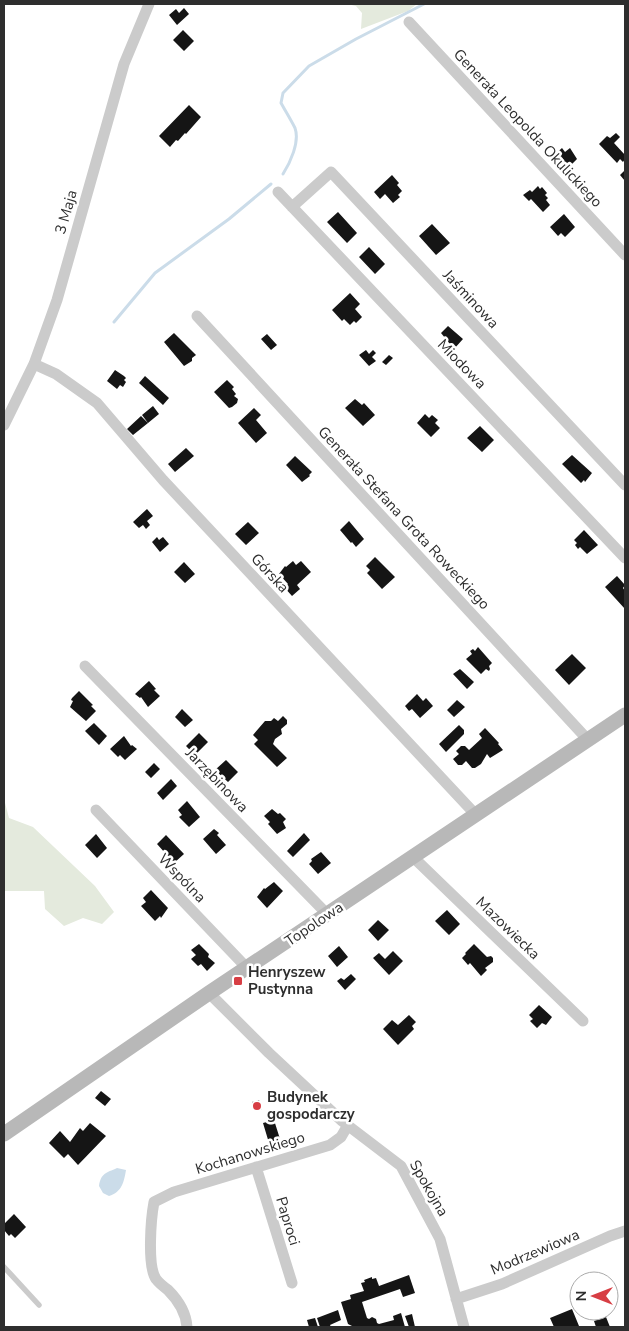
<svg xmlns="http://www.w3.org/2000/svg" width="629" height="1331" font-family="'Nunito Sans',sans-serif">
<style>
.green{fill:#e4eadd}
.water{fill:#cbdce9}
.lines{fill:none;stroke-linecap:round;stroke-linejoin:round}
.stream{stroke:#cbdce9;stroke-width:3}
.building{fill:#151515}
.lane{stroke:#cbcbcb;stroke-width:5.5}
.street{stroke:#cbcbcb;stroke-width:11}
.secondary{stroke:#b8b8b8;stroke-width:15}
.poi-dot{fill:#d73e44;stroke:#fff;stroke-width:2}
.labels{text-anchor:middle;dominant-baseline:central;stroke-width:5;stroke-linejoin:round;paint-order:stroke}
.street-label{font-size:15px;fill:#2e2e2e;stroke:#fff}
.poi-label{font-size:15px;font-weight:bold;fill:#2e2e2e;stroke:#fff;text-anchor:start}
</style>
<rect width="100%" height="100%" fill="#fff"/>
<!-- green -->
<path class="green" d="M347 4H417L408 11 361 29 362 13 356 6Z
M4 799 9 818 33 827 95 886 114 912 102 924 83 918 64 926 45 909 44 891H4Z"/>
<!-- water -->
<path class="water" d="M117 1168 126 1170C124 1182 122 1192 109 1196L103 1193 99 1186C101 1173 106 1173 117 1168Z"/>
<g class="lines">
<!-- stream -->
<path class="stream" d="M283 174C290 163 300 142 295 128 291 120 286 112 281 103L283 93 309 66 356 39 424 4
M114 322 155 273 229 219 271 184"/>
</g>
<!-- building -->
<path class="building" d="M184 8 189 14 177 25 169 15 176 9 179 13Z
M183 30 194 41 184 51 173 40Z
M189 105 201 117 186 134 185 133 178 141 176 140 170 147 159 136Z
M616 133 620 137 614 143 625 155V159L623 162 620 159 617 163 599 144 607 136 610 138Z
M562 148 565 152 570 148 577 159 567 169 558 159 556 161 552 157Z
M625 170V181L620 175Z
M392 175 399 183 397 185 402 191 398 195 400 197 393 203 385 194 380 199 374 192Z
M538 186 540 189 542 187 547 193 545 195 548 198 546 200 550 205 543 212 531 199 529 201 523 195 530 190 532 192Z
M338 212 357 233 347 243 327 222Z
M564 214 575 227 565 237 561 233 558 236 550 227Z
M432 224 450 243 436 255 419 236Z
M369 247 385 264 375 274 359 257Z
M350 293 360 304 355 309 362 317 356 323 354 321 350 325 344 319 342 321 332 310Z
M448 326 463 339 454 349 441 333Z
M174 333 196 355 192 358V361L184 366 164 342Z
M267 334 277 345 271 350 261 339Z
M366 350 369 354 373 350 376 353 372 357 376 361 369 366 359 355Z
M389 355 393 358 386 365 382 362Z
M115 370 124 376 126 378 124 380 126 382 123 387 120 385 117 389 107 381Z
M145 376 169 398 163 405 139 383Z
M227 380 234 387 232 389 236 394 234 396 238 399 237 403 232 407 229 408 214 392Z
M355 399 362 405 364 403 375 415 363 426 345 408Z
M153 406 159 414 148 423 142 415Z
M254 408 261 415 256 420 267 433 256 443 238 423Z
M425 414 429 418 432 415 438 420 435 423 440 428 431 437 417 423Z
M141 416 148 423 133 435 127 429Z
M480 426 494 440 482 452 467 438Z
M186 448 194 456 175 472 168 464Z
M572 455 592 473 585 482 584 480 581 483 562 464Z
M295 456 312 472 309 475 310 476 302 482 286 465Z
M147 509 153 516 147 521 150 525 146 529 143 525 139 528 133 522Z
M349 521 364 539 356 547 352 542 351 543 340 530Z
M248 522 259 533 246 545 235 534Z
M584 530 598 545 587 554 580 547 578 549 575 545 577 543 574 540Z
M157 537 159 540 163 537 169 544 160 552 152 542Z
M375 557 395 577 382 589 367 573 370 570 366 566Z
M293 561 296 565 301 561 311 572 297 585 300 589 292 596 284 587 288 584 279 574 285 566 286 567Z
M184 562 195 574 185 583 174 572Z
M617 576 625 585 623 588 625 591V609L605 587Z
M478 647 492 663 489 666 490 669 489 671 486 669 481 674 466 659 472 654 470 651 473 649 475 651Z
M572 654 586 668 569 685 555 670Z
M460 669 474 682 467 689 453 674Z
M149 681 156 689 154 690 160 696 148 707 141 697 140 698 135 694Z
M79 691 93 705 91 706 96 711 86 721 70 707 73 701 71 700 72 698Z
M417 694 423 701 426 698 433 706 420 718 412 709 409 711 405 706Z
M457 700 465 707 454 717 447 710Z
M182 709 193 720 185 727 175 717Z
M283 716 287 720V724L281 729 282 734 275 739 273 744 287 758 277 767 254 744 258 740 253 735 265 721H271L274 718 278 721Z
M94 723 107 736 99 745 85 731Z
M459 725 464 730V734L446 752 439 744Z
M485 728 499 743 498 744 503 750 490 758 487 754 481 764 475 768H472L466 761 462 765H458L453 759 459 754 456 751 461 746H465L469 750 482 738 479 734Z
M199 733 208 742 195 755 186 746Z
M124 736 131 746 132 745 137 749 125 760 120 755 118 757 110 749Z
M226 760 238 772 228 782 215 770Z
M154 763 160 769 151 778 145 772Z
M171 779 177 786 163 800 157 793Z
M187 801 200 817 189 827 179 817 182 815 178 810Z
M272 809 278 814 280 813 286 819 283 822 286 828 277 834 269 825 268 824 270 822 264 816Z
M214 829 219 833 217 835 226 845 216 854 203 839Z
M304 833 310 840 293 857 287 851Z
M96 834 107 848 97 858 85 845Z
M166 835 184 854 174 863 157 844Z
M321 852 331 863 318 874 309 864 312 861 311 859Z
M274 882 283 891 267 908 257 897 264 888 265 889Z
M151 890 168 908 161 918 160 916 155 921 141 906 146 902 143 898Z
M447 910 460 924 449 935 435 921Z
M378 920 389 930 378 941 368 930Z
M199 944 209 954 208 957 215 963 207 971 201 964 198 966 191 959 196 955 191 950Z
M474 944 487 957 491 956 493 958V962L485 968 487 970 481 976 470 963 468 965 462 958 466 954 465 953Z
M339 946 348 957 337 967 328 956Z
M393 951 403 961 389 975 373 958 379 953 385 959Z
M351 974 356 979 345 990 337 981 341 978 344 980Z
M539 1005 552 1017 546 1025 542 1023 537 1028 530 1021 533 1019 529 1015Z
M409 1015 416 1022 412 1026 414 1029 398 1045 383 1029 392 1020 398 1025Z
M101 1091 111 1099 105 1106 95 1098Z
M259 1100 262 1109 256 1111 252 1102Z
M274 1120 280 1139 269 1143 263 1123Z
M90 1123 106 1136 78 1165 68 1154 64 1158 49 1143 60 1131 70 1142 80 1128 83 1131Z
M14 1214 26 1227 15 1238 11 1234 9 1236 4 1230V1224Z
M409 1275 415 1293 403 1297 400 1289 362 1302 367 1318 369 1319 372 1317 376 1319 377 1323 379 1324 394 1320 393 1316 401 1313 405 1327H354L348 1324 341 1302 351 1299 350 1295 364 1291 361 1283 365 1282 364 1280 372 1277V1279L376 1278 379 1286Z
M572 1309 579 1326 554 1327 550 1318Z
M338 1310 341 1320 330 1325 331 1327H320L317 1318Z
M412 1314 415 1327H409L405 1316Z
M606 1317 610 1327H596L594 1321Z
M315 1318 318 1327H309L307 1320Z"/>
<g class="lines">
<!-- lane -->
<path class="lane" d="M4 1267 39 1305"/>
<!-- street -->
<path class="street" d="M409 22 625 255
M278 192 625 558
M292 207 331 172 625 485
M197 316 588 740
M34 364 56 374 97 403 163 480 476 815
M4 425 34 364 57 300 124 64 149 4
M85 666 328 915
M96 810 247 968
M413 857 583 1021
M209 993 269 1053 342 1121 401 1166 440 1239 464 1327
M256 1167 292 1283
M456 1299 502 1284 610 1236 625 1231
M187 1327C186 1312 179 1301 168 1290 164 1287 159 1283 156 1279 147 1266 151 1218 154 1202L174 1192 330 1145 341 1137 348 1125"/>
<!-- secondary -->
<path class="secondary" d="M4 1134 209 993 625 715"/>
</g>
<!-- markers -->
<g class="poi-dot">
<rect x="233" y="976" width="10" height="10" rx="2.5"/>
<circle cx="257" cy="1106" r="5"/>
</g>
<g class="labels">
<!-- street labels -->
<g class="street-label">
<text transform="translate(528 128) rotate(47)">Generała Leopolda Okulickiego</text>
<text transform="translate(66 212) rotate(-74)">3 Maja</text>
<text transform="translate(471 299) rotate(47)">Jaśminowa</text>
<text transform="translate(462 364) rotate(46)">Miodowa</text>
<text transform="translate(404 518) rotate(47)">Generała Stefana Grota Roweckiego</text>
<text transform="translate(270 573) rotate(47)">Górska</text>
<text transform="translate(217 780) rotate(46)">Jarzębinowa</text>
<text transform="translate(182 878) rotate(46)">Wspólna</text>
<text transform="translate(314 924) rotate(-34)">Topolowa</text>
<text transform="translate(508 928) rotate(44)">Mazowiecka</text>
<text transform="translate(250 1153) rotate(-17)">Kochanowskiego</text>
<text transform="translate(429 1188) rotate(60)">Spokojna</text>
<text transform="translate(288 1221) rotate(73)">Paproci</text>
<text transform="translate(535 1252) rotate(-23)">Modrzewiowa</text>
</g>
<!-- poi labels -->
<g class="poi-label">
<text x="248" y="972">Henryszew<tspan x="248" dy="17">Pustynna</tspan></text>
<text x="267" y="1097">Budynek<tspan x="267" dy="17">gospodarczy</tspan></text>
</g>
</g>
<!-- border -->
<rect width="629" height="1331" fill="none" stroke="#2e2e2e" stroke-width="10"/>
<!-- north arrow -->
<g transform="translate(594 1296) rotate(270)"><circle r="24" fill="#ffffff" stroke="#ababab"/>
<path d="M0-4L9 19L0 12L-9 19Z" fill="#d73e44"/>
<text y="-8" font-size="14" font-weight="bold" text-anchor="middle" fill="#2e2e2e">N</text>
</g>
</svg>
